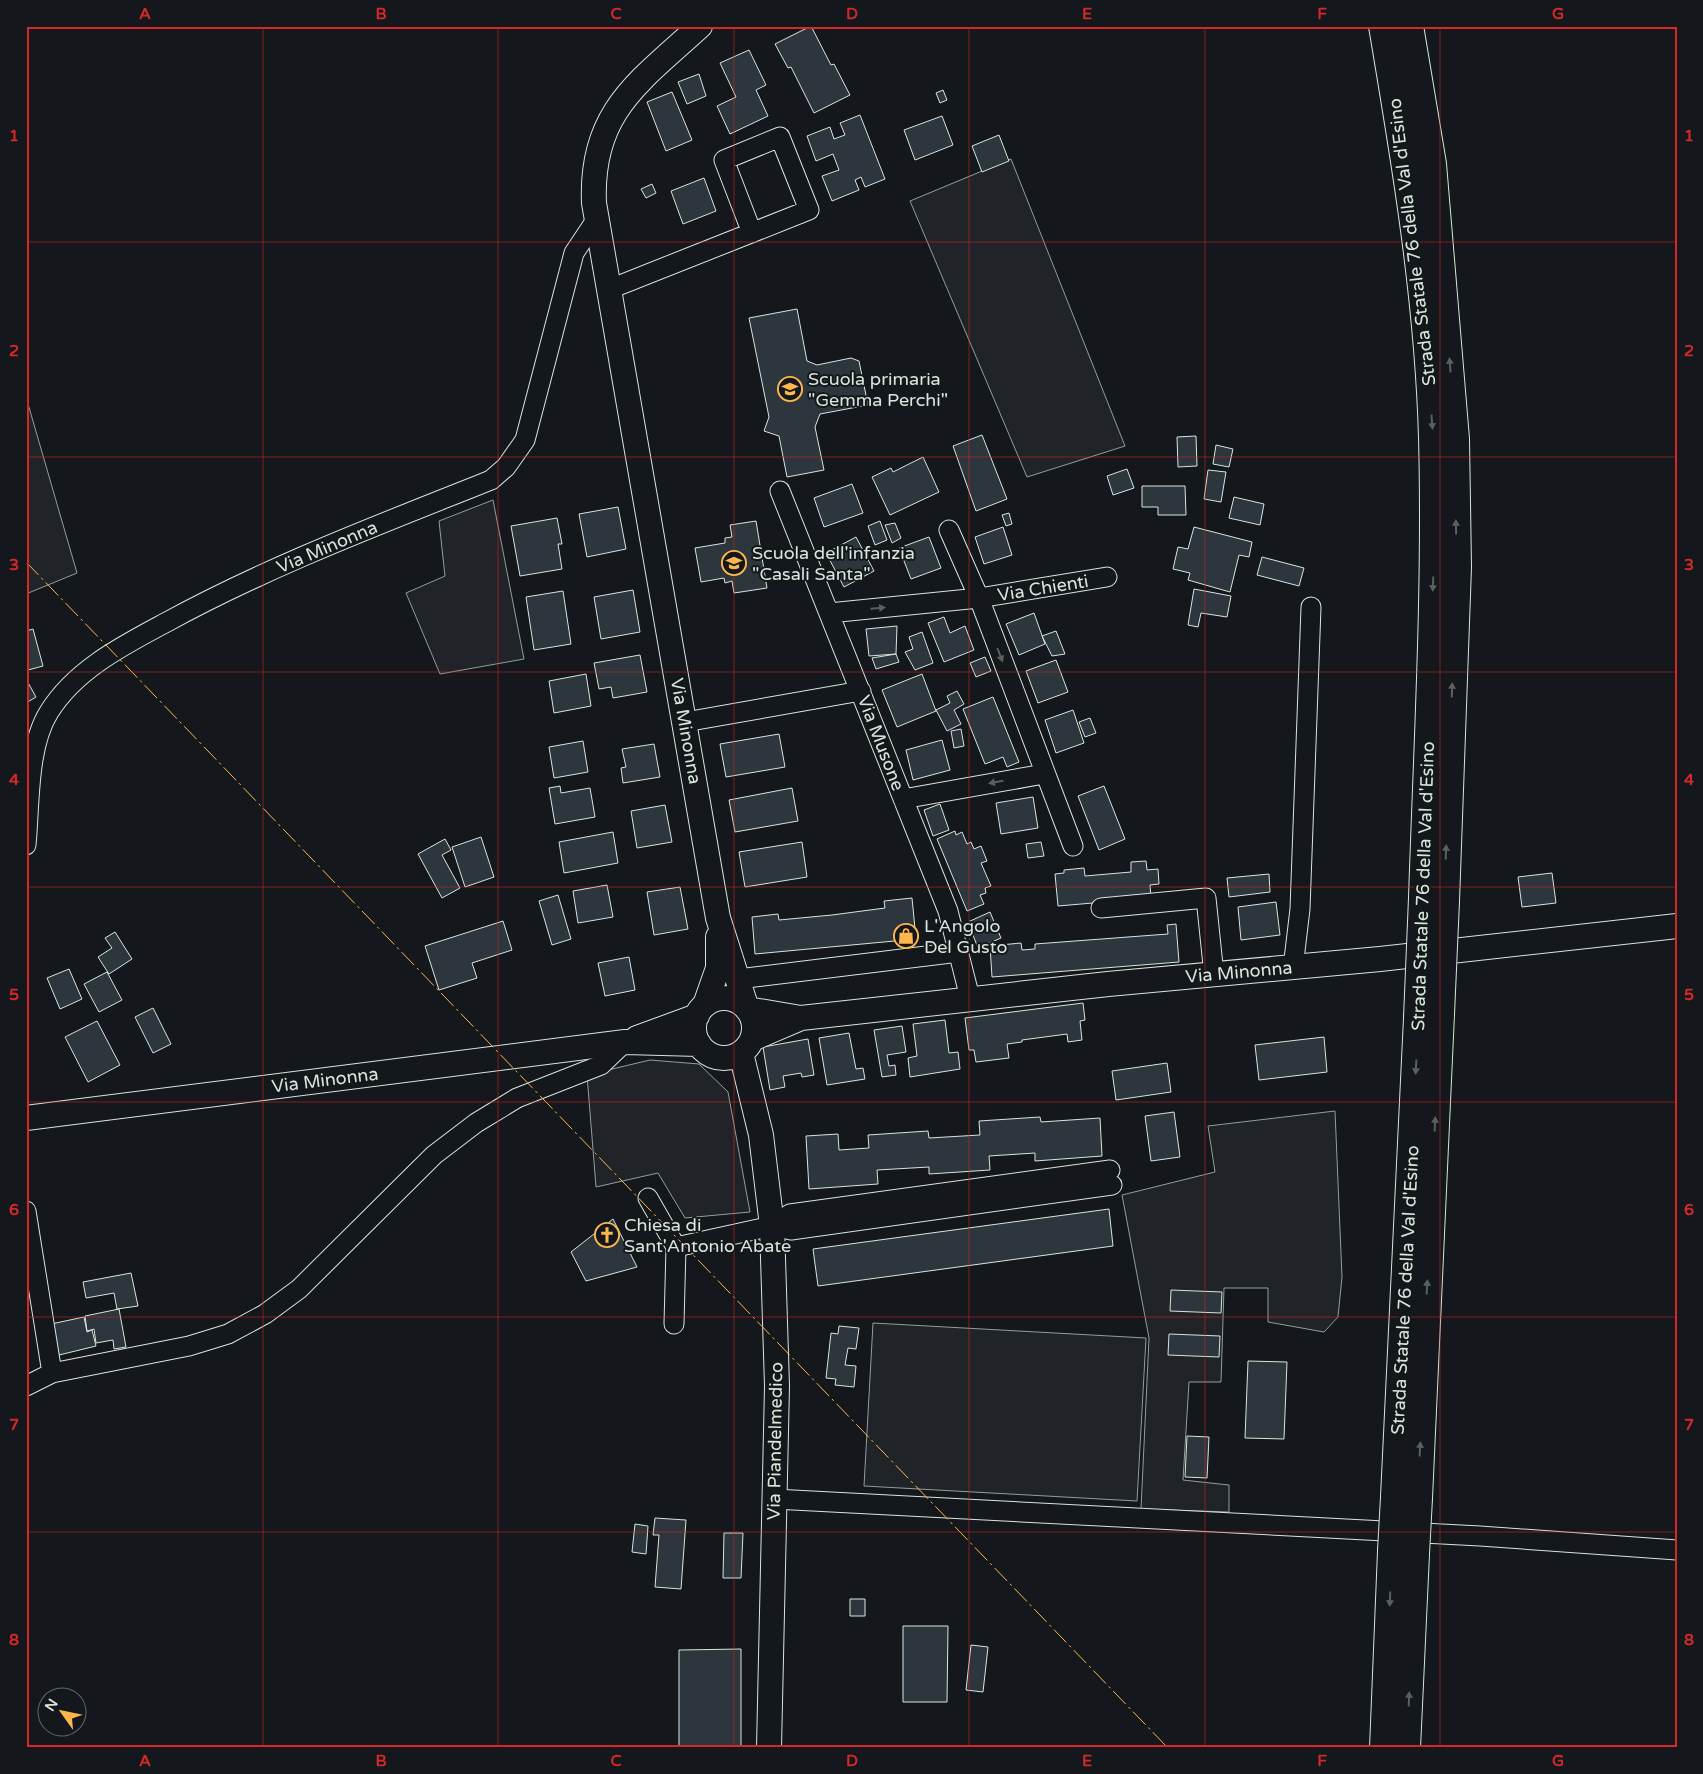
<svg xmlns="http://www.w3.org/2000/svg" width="1703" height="1774" font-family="'Varela Round',sans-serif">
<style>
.green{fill:#202428;stroke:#939e99}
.building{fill:#2c363c;stroke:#d8e6dc}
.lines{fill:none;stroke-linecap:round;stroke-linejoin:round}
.minor-casing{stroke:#d8e6dc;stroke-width:21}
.major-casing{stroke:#d8e6dc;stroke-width:26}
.highway-casing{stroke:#d8e6dc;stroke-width:30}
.minor{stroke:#14181c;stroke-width:19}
.major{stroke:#14181c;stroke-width:24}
.highway{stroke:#14181c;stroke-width:28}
.highway-bridge-casing{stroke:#d8e6dc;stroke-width:30;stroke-linecap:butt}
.highway-bridge{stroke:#14181c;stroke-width:28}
.power{stroke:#ffb74d;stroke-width:1;stroke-dasharray:18 4 2.5 4;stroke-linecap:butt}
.oneway{fill:#59605f}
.grid{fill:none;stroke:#d62828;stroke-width:1;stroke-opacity:0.55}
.labels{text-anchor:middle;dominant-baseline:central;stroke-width:4;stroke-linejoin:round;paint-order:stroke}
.street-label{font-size:18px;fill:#d8e6dc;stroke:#14181c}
.poi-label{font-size:18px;fill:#d8e6dc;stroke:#14181c;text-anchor:start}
.neatline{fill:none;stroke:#d62828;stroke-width:2}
.grid-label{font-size:16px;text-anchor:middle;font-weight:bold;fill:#d62828}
</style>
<rect width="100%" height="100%" fill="#14181c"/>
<!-- green -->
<path class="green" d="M1011 159 1125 446 1027 477 910 201Z
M26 397 77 573 26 594Z
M493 500 524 659 440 674 406 593 445 576 439 521Z
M650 1060 699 1064 728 1092 750 1212 685 1218 658 1173 596 1187 587 1075Z
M1335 1111 1342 1277 1338 1317 1324 1332 1268 1322V1288H1224L1221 1382H1189L1183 1480 1229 1485V1512L1141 1509 1149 1338 1122 1195 1215 1172 1208 1126Z
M873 1323 1146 1338 1137 1501 864 1486Z"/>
<!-- building -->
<path class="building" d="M811 26 831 65 834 64 850 95 814 113 791 67 788 68 775 44Z
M749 50 766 85 756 90 768 116 730 134 717 106 736 97 720 63Z
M699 74 706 96 687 104 678 82Z
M943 90 947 100 940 103 936 93Z
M672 92 692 140 666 151 647 102Z
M860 115 885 179 865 187 861 177 855 180 859 190 832 201 822 176 839 170 833 154 816 161 807 136 830 127 834 139 845 135 840 123Z
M942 116 953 145 915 160 904 130Z
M999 135 1009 161 982 172 972 146Z
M704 178 716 211 683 224 671 191Z
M652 184 656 193 646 198 641 189Z
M797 309 807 361 817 365 851 358 859 361 868 405 820 414 815 427 824 470 787 477 779 436 764 431 769 417 749 318Z
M982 435 1007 499 976 511 953 446Z
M1196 436 1197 466 1178 467 1177 437Z
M1216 445 1233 449 1229 467 1213 464Z
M923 457 939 492 890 515 872 477 891 468 893 472Z
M1127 469 1134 488 1113 495 1107 476Z
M1208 470 1226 472 1221 502 1204 499Z
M852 484 863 513 824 527 814 498Z
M1142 486H1185L1186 515H1158V507H1142Z
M1234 497 1264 504 1260 525 1229 518Z
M618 507 626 549 587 557 579 514Z
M1009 513 1012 524 1006 526 1002 515Z
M557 518 562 544H558L562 569 520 576 511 526Z
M756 521 767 588 734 593 732 581 725 583 724 578 701 582 695 548 725 543V538L732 537 730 525Z
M880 521 887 540 875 545 868 526Z
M895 523 901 538 892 543 885 525Z
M1003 527 1012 555 984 564 975 537Z
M1194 527 1252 542 1249 557 1239 555 1230 592 1188 580 1190 573 1173 569 1178 547 1188 549Z
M856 537 874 571 844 587 826 553Z
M929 537 941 568 911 579 899 548Z
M1262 557 1304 568 1299 586 1257 575Z
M1194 589 1231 596 1227 617 1201 613 1198 627 1188 625Z
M633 590 640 632 601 639 594 597Z
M563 591 571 644 534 650 526 597Z
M1034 613 1045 644 1019 655 1006 624Z
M944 617 950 633 965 626 974 650 944 662 928 623Z
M897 626 896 654 869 656 866 629Z
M33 629 43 666 28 670 26 631Z
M1056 631 1065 654 1052 656 1042 636Z
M922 632 933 663 915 670 905 652 913 649 909 637Z
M896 654 899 662 876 669 872 658Z
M640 655 647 692 613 698 611 687 599 689 594 663Z
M985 657 991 671 976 677 970 663Z
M1056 660 1068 692 1038 703 1026 671Z
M586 674 591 706 554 713 549 681Z
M922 674 936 711 897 727 882 690Z
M26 679 36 697 26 703Z
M957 691 964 704 954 710 961 724 947 731 936 710 950 703 947 696Z
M993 697 1019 762 1007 767 1003 757 985 764 963 709Z
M1073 710 1084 743 1056 753 1045 720Z
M1090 718 1096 733 1085 737 1079 722Z
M961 729 964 746 954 748 951 731Z
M779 734 785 767 726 777 720 744Z
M942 740 950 770 913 780 906 750Z
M583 741 588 772 554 778 549 747Z
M654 744 660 777 623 783 621 768 626 767 622 749Z
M560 786 561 793 590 788 595 817 555 824 549 788Z
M1104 786 1125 839 1099 850 1078 796Z
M792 788 798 821 735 832 729 800Z
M1033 797 1038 828 1001 834 996 803Z
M940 804 949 830 933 836 924 810Z
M665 805 672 842 637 848 631 811Z
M955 831 956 835 962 832 967 844 971 842 974 849 981 846 987 861 981 863 991 886 985 888 986 893 980 895 984 904 967 911 937 839Z
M613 832 618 863 564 873 559 842Z
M481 837 494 877 465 887 452 847Z
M445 839 451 850 442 855 460 888 442 898 418 854Z
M802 842 807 877 745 887 739 852Z
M1041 842 1044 856 1028 858 1026 844Z
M1146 861 1147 870 1158 869 1159 884 1150 885 1151 898 1058 906 1055 874 1064 873V870L1084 868 1085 876 1131 872V862Z
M1552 873 1556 903 1522 907 1518 877Z
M1269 874 1270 892 1229 897 1227 878Z
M607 885 613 917 578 923 573 891Z
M680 887 688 929 654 935 647 892Z
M558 895 571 939 552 945 539 901Z
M912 898 916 939 755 954 752 917 778 914 779 920 832 915 885 908 884 901Z
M1276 902 1280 935 1241 940 1238 907Z
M990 912 1001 938 978 948 968 922Z
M503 921 512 950 472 963 477 978 439 990 425 946Z
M1176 924 1179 962 992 977 990 946 1021 943 1022 950 1035 949V944L1168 934 1167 925Z
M115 932 132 959 109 974 98 957 112 948 105 938Z
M629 957 635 990 605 996 598 963Z
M69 969 82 999 60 1009 47 978Z
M107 972 122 1000 99 1012 84 984Z
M1083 1003 1085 1020 1080 1021 1082 1040 1068 1042 1067 1034 1022 1040V1042L1007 1044 1009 1058 976 1062 974 1050H969L965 1018Z
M153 1008 171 1044 153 1053 135 1017Z
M945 1020 949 1053 958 1052 960 1069 910 1077 908 1058 917 1056 913 1024Z
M97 1021 120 1065 88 1082 65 1037Z
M902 1026 906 1052 887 1055 889 1066 895 1065 896 1075 882 1077 874 1030Z
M849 1033 856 1069 863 1068 865 1079 827 1085 819 1038Z
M1324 1037 1327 1072 1259 1080 1255 1045Z
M808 1039 814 1075 802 1077 801 1073 783 1076 785 1087 770 1090 763 1047Z
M1167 1063 1171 1092 1116 1100 1112 1071Z
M1174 1112 1180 1157 1151 1161 1145 1116Z
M1040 1117 1041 1122 1100 1118 1102 1156 1035 1161V1153L989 1156 990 1170 929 1174V1167L877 1170 878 1184 809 1189 806 1136 838 1134 839 1150 869 1148 868 1135 928 1131 929 1138 980 1135 979 1121Z
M1109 1209 1113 1246 818 1286 813 1249Z
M613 1219 637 1267 586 1281 571 1252Z
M131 1273 138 1306 117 1309 114 1293 86 1298 83 1282Z
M1171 1290 1222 1292 1221 1313 1170 1311Z
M119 1309 126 1347 114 1349 113 1340 96 1343 94 1329 87 1331 85 1316Z
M84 1317 87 1332 92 1330 96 1346 59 1355 51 1324Z
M839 1326 859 1328 856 1349 848 1348 845 1365 856 1366 854 1387 835 1385 836 1379 826 1378 831 1333 838 1334Z
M1169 1334 1220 1336 1219 1357 1168 1355Z
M1248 1361 1287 1362 1284 1439 1245 1438Z
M1187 1436 1209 1437 1207 1478 1185 1477Z
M655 1518 686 1520 681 1589 655 1587 659 1535H653Z
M635 1524 648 1526 646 1554 632 1552Z
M724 1533H743L741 1578H723Z
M850 1599H865V1616H850Z
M903 1626H948L947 1702H903Z
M971 1645 988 1647 983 1692 966 1690Z
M741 1649V1748H679V1650Z"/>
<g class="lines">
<defs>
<path id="minor" d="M610 289 809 210 780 137 724 160 752 233
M780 491 948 911 970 998
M949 530 979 598 1107 577
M829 613 979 598 1073 846
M685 722 861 691
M903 799 1044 774
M26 845C30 805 27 747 49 712 75 670 122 646 165 623 269 566 381 524 491 480L506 467 525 440 574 253 596 220
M1101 908 1206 898 1214 975
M1293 968 1300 909 1311 607
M738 979 959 952
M648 1198 676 1247 772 1226 790 1214 1110 1170
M26 1211 52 1373
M772 1226 791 1230 1112 1185
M674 1324 676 1247
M26 1386 52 1373 189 1346 228 1334 265 1314 299 1289 434 1155 476 1123 517 1098 601 1065 625 1042
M774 1499 1480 1536 1677 1550"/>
<path id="major" d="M700 26C639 82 590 112 594 203L718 918 747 1009 801 1018
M694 1028a30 30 0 1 1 60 0a30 30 0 1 1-60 0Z
M705 1005 718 968V937
M637 1038 697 1016
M752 1039 801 1018 1108 984 1380 959 1677 926
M741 1053 761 1135 772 1226 777 1386 769 1748
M26 1118 625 1042 699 1044"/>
<path id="highway" d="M1383 26C1406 162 1429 299 1433 437 1437 591 1428 745 1423 898
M1409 26 1432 164 1455 439 1457 567 1445 901
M1395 1497 1418 1018
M1418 1498 1440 1014
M1384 1748 1392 1551
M1406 1748 1415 1554"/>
</defs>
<!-- minor casing -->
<use href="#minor" class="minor-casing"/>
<!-- major casing -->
<use href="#major" class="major-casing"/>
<!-- highway casing -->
<use href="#highway" class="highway-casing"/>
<!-- minor -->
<use href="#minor" class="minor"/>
<!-- major -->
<use href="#major" class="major"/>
<!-- highway -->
<use href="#highway" class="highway"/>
<defs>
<path id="highway-bridge" d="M1440 1014 1445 901
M1418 1018 1423 898
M1392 1551 1395 1497
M1415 1554 1418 1498"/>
</defs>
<!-- highway-bridge casing -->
<use href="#highway-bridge" class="highway-bridge-casing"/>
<!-- highway-bridge -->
<use href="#highway-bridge" class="highway-bridge"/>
<!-- power -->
<path class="power" d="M26 562 1168 1748"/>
</g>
<!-- one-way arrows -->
<defs><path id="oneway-solid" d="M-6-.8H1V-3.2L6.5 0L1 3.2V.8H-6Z" transform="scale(1.25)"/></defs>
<g class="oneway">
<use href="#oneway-solid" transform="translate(1450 365) rotate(-94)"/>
<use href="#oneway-solid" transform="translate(1432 422) rotate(86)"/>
<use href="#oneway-solid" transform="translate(1456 527) rotate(-91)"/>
<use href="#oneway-solid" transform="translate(1433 584) rotate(92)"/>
<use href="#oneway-solid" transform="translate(878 608) rotate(-5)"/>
<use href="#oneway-solid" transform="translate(1000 655) rotate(69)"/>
<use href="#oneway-solid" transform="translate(1452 690) rotate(-88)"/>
<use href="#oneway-solid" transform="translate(996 782) rotate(170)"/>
<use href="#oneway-solid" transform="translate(1446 852) rotate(-88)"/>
<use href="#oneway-solid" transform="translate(1416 1067) rotate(93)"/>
<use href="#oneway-solid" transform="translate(1435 1124) rotate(-87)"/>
<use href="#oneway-solid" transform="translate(1427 1287) rotate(-87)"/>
<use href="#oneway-solid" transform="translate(1420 1449) rotate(-87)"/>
<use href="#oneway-solid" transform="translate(1390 1599) rotate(92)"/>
<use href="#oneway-solid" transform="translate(1409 1699) rotate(-88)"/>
</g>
<!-- grid -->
<path class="grid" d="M263 26V1748M498 26V1748M734 26V1748M969 26V1748M1205 26V1748M1440 26V1748M26 242H1677M26 457H1677M26 672H1677M26 887H1677M26 1102H1677M26 1317H1677M26 1532H1677"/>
<!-- icons -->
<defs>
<symbol id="school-ring" viewBox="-11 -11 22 22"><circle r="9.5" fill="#14181c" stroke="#ffb74d" stroke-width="1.5"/><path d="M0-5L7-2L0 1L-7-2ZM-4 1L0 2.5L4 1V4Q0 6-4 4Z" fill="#ffb74d"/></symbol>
<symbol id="shop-ring" viewBox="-11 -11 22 22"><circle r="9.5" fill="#14181c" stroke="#ffb74d" stroke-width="1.5"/><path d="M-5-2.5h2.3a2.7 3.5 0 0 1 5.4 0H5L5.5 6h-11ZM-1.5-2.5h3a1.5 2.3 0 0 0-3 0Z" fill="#ffb74d"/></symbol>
<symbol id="church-ring" viewBox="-11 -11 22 22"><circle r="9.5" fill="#14181c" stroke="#ffb74d" stroke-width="1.5"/><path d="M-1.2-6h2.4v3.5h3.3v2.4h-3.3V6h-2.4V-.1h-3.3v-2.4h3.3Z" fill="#ffb74d"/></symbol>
</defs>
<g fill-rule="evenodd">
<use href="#school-ring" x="776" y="375" width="28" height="28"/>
<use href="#school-ring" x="720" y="549" width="28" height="28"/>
<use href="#shop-ring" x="892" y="922" width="28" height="28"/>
<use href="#church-ring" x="593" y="1221" width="28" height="28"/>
</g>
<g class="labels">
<!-- street labels -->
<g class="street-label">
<text transform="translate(1412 242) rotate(-97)">Strada Statale 76 della Val d'Esino</text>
<text transform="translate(327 547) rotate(-23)">Via Minonna</text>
<text transform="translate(1043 588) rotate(-9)">Via Chienti</text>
<text transform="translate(686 731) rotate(80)">Via Minonna</text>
<text transform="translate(881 743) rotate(69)">Via Musone</text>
<text transform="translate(1423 886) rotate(-88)">Strada Statale 76 della Val d'Esino</text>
<text transform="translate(1239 972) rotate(-5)">Via Minonna</text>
<text transform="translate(325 1080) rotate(-7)">Via Minonna</text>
<text transform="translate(1405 1290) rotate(-87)">Strada Statale 76 della Val d'Esino</text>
<text transform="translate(775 1441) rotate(-89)">Via Piandelmedico</text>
</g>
<!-- poi labels -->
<g class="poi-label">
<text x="808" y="379">Scuola primaria<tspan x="808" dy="21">"Gemma Perchi"</tspan></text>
<text x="752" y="553">Scuola dell'infanzia<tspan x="752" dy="21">"Casali Santa"</tspan></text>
<text x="924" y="926">L'Angolo<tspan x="924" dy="21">Del Gusto</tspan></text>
<text x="624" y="1225">Chiesa di<tspan x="624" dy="21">Sant'Antonio Abate</tspan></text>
</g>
</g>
<!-- border -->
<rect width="1703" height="1774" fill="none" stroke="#14181c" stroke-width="55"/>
<!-- north arrow -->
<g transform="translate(62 1712) rotate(303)"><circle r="24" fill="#14181c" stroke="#626a69"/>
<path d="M0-4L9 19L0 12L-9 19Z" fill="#ffb74d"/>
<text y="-8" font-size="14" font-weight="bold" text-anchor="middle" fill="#d8e6dc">N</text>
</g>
<rect x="28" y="28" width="1648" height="1718" class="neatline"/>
<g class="grid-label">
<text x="145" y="19">A</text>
<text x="381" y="19">B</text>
<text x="616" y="19">C</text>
<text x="852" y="19">D</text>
<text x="1087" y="19">E</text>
<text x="1322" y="19">F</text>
<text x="1558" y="19">G</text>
<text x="14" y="141">1</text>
<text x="1689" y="141">1</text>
<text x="14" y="356">2</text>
<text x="1689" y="356">2</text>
<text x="14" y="570">3</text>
<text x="1689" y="570">3</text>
<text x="14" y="785">4</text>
<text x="1689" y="785">4</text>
<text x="14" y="1000">5</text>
<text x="1689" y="1000">5</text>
<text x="14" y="1215">6</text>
<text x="1689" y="1215">6</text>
<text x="14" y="1430">7</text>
<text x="1689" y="1430">7</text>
<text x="14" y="1645">8</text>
<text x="1689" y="1645">8</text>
<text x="145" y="1766">A</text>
<text x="381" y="1766">B</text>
<text x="616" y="1766">C</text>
<text x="852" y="1766">D</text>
<text x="1087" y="1766">E</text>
<text x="1322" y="1766">F</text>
<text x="1558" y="1766">G</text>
</g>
</svg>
